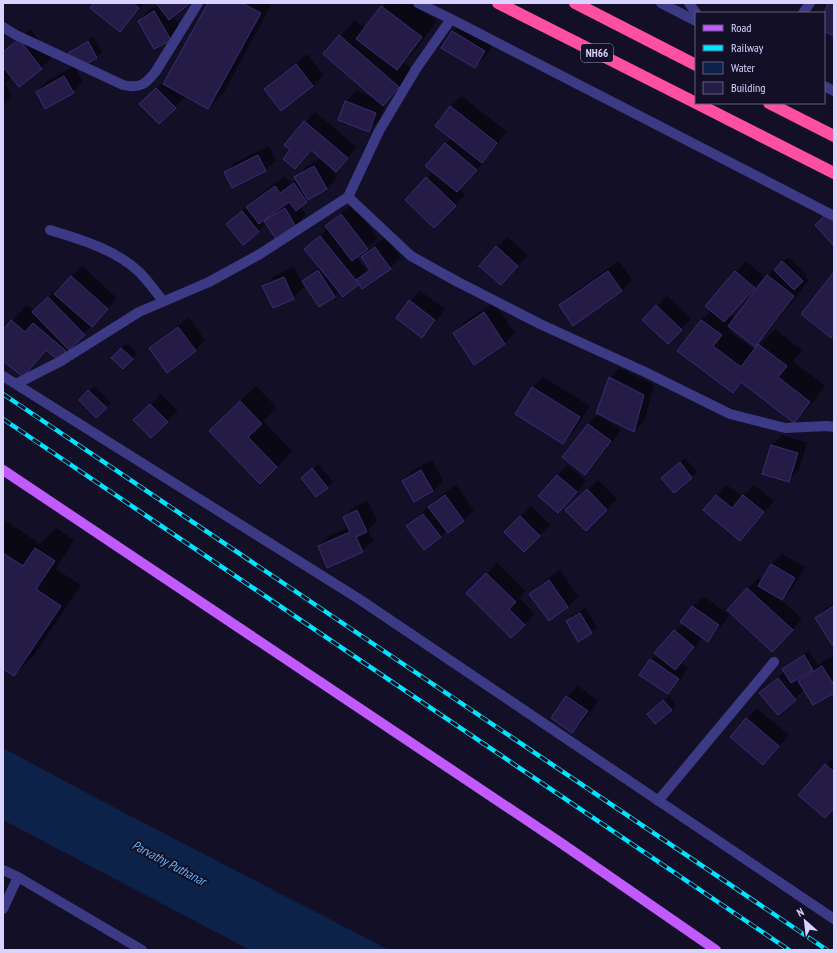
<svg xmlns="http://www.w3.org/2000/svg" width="837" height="953" font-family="'PT Sans Narrow',sans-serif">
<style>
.water{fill:#0c2248}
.shadow{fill:#0007;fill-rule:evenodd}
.building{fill:#241b47;stroke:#3b2d73}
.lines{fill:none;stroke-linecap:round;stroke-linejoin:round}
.minor{stroke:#3d3a85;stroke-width:10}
.major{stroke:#c25bff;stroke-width:10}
.highway{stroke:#ff4fa3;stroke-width:12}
.rail-casing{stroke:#00e5ff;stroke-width:4.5}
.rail{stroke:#130f26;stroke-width:3;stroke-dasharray:9;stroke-linecap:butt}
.labels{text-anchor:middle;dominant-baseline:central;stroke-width:4;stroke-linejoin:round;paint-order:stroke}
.shield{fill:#130f26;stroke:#9e99be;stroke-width:1}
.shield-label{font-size:11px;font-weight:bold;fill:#d9d4ff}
.water-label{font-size:13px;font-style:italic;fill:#62b6ff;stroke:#130f26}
</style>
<rect width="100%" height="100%" fill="#130f26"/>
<!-- water -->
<path class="water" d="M3 748 117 809 389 950H250L3 820Z"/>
<!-- shadow -->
<path class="shadow" d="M95 3H144L120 31Z
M157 3H188L173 15 181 28 170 39 139 21 149 10 159 5Z
M209 3H272L224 92 208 108 187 96 175 107 141 104 167 78Z
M386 3H413L437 21 413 53 404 62 414 71 386 102 379 120 368 130 346 102 356 91 375 98 324 54 355 20 365 29Z
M463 22 495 40 486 56 475 67 452 32Z
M30 29 52 58 41 68 12 77 5 84 12 96 3 105V52Z
M93 37 102 52 97 57 76 68 83 82 73 92H37L47 81 76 65 69 53 74 48Z
M307 54 323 75 313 86 265 89 276 78Z
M462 96 507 132 485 158 486 159 459 189 465 195 434 227 406 200 434 171 427 165 451 138 436 126 451 106Z
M315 112 357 147 336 170 330 166 337 178 327 188 310 198 300 206 306 215 295 226 267 223 258 231 227 224 258 196 285 176 291 184 297 179 296 178 306 167 321 158 311 150 295 168 292 150 305 122Z
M269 146 276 160 265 170 225 173 236 162Z
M352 204 378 238 367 248 356 257 367 271 370 268 362 257 373 246 386 237 401 258 390 268 340 291 334 296 303 281 314 270 320 267 306 249 328 228 327 226 337 216Z
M507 237 528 255 501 284 497 247Z
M788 257 807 275 805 277 809 280 770 330 755 345 731 327 728 330 755 350 775 329 802 350 793 361 825 386 810 406 794 421 742 382 732 392 701 320 712 310 706 305 746 261 764 277 730 315 735 318 767 276 783 260 784 261Z
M619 261 632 280 622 290 573 324 560 306 570 295Z
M82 266 117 298 94 324 58 359 47 349 22 376 3 359V331L27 305 34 311 59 287 60 288Z
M294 267 304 287 293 298 264 287 274 276Z
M420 291 445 309 432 326 422 337 410 301Z
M667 296 691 319 668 343 657 306Z
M494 303 515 333 504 344 454 333 464 322Z
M189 318 205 340 195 351 150 348 161 338Z
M126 343 137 353 123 368 121 348Z
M620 368 654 385 644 421 634 431 603 416V417L621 430 596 463 585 473 563 457 588 424 599 414 609 378Z
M543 377 590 406 573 432 563 443 516 414 533 387Z
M94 386 111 403 96 417 80 400Z
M256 386 277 408 263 421 292 451 277 467 226 415Z
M161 394 178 411 167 421 145 410Z
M782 435 807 443 799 470 788 481 772 445Z
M685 458 697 472 674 492 662 478Z
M432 460 443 480 433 491 403 481 413 470Z
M318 464 333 482 317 496 307 473Z
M568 465 586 481 569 501 557 475Z
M598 480 617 499 586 530 567 510Z
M456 485 474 510 463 520 447 530 440 537 407 526 440 496Z
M727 485 742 497 754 485 774 501 740 539 704 510Z
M368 501 377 521 368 530 373 541 362 551 319 546 329 536 349 527 344 517 354 507Z
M531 506 550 525 524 551 505 532Z
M3 519 40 544 56 528 74 540 56 569 81 585 35 654 14 675 3 667Z
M782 554 805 567 792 589 781 600 802 619 782 640 728 610 758 578 762 581 772 564Z
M497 563 525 591 519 598 535 614 511 637 468 593Z
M560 570 578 596 568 607 549 620 531 594 541 583Z
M703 596 729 615 718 630 708 641 703 637 681 663 688 668 678 683 668 693 651 660 683 623 692 607Z
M834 603V642L816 618 826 608Z
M585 608 597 627 592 632 578 640 567 621 572 616Z
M809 651 818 665 833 656 834 658V692L804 690 778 714 761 693 785 671 783 669 788 664ZM805 675 799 680 797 678Z
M578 686 598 701 583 722 572 732 567 697Z
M669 696 676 705 671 710 653 709Z
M757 709 789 735 763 764 746 719Z
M834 757V808L800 794 826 765Z"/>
<!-- building -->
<path class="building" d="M94 3H133L139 8 120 32 90 8Z
M156 3H190L169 20Z
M208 3H242L261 13 208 109 163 84Z
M828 3H834V36L824 31V13Z
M381 6 422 37 397 70 356 39Z
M154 11 171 40 154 49 138 21Z
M452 31 485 51 475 68 441 48Z
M339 35 399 87 383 106 323 54Z
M19 39 42 69 19 87 3 67V52Z
M88 41 97 58 77 69 68 53Z
M296 64 313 86 281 111 264 89Z
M64 76 74 93 45 109 36 92Z
M156 88 176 108 159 124 139 104Z
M345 101 376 113 369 132 338 120Z
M450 106 497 143 482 163 435 126Z
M304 121 348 158 336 172 311 150 295 169 283 159 290 150 284 145Z
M445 143 477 170 457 192 425 166Z
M258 155 266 171 232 188 224 172Z
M314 166 327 189 308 200 294 177Z
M426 177 456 206 434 228 405 200Z
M294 183 307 202 296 211 289 202 259 224 246 207 275 186 280 193Z
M285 208 296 227 276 239 264 221Z
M242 211 259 232 243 245 226 224Z
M341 214 368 249 352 261 325 226Z
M827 214 834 222V246L815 225Z
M320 236 359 284 343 297 304 249Z
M496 246 518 266 501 285 479 266Z
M375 247 391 269 362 289 356 280 370 270 361 257Z
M782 261 803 281 794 290 774 270Z
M318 270 335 297 319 307 302 281Z
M608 271 622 291 573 326 559 305Z
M735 271 755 288 724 322 705 306Z
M834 272V334L831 338 801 314Z
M767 275 794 296 755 347 728 326Z
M71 276 108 309 92 327 54 294Z
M284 277 294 299 273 308 262 286Z
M48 297 85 335 69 350 32 312Z
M409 300 435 320 422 338 396 318Z
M656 305 682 330 668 344 642 320Z
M484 312 505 344 474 365 453 333Z
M11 320 25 332 33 323 66 351 58 360 46 350 23 377 3 361V330Z
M701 320 722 335 713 346 741 367 758 344 787 366 778 377 810 402 794 423 741 382 733 393 677 351Z
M178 327 196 351 167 373 149 348Z
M121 348 133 359 123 369 111 358Z
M609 377 644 395 634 432 596 413Z
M532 387 580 417 563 444 515 414Z
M88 390 107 408 96 418 79 400Z
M240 401 262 424 248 437 277 467 260 484 209 431Z
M150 404 168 422 151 438 133 420Z
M588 424 611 441 585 475 562 457Z
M771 445 798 453 789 482 762 474Z
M680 462 692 478 674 493 661 478Z
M312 468 328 488 316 497 301 478Z
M421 470 433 491 414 502 402 481Z
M557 475 577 492 558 513 538 496Z
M587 489 607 510 586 531 565 510Z
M445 495 464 521 448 533 428 507Z
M716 495 732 508 743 495 764 512 740 541 703 510Z
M357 510 367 532 356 537 363 552 327 568 318 546 350 532 343 517Z
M423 514 441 537 424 550 406 526Z
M520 516 540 536 524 552 504 532Z
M35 548 55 561 36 589 61 606 14 676 3 669V553L23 566Z
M771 564 795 578 782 600 758 586Z
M486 573 516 602 509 609 525 625 511 638 466 593Z
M549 580 568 607 549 621 529 594Z
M747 588 793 630 772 652 727 610Z
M692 606 719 625 708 642 680 622Z
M833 606 834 608V644L832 645 815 618Z
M580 613 592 633 578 642 566 621Z
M674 630 694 647 675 670 654 653Z
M804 655 813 670 791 683 782 669Z
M650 659 679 679 668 694 639 675Z
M822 666 834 685V693L813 705 798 681Z
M778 678 796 700 778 715 759 693Z
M566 696 588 711 572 733 551 718Z
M663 700 672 710 655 724 647 714Z
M746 718 779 746 763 765 730 737Z
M825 764 834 772V808L825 818 798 795Z"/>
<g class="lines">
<!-- minor -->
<path class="minor" d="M418 3 451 19 834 216
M661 3 696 21
M689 3 696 13
M803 13 810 3
M3 27 16 35 123 85C140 89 146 84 156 71L198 3
M824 86 834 91
M348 197 411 256 458 282 540 324 645 372 730 414 785 428 827 426 834 427
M50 230C81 240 112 248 137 270 147 279 155 291 163 301
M3 376 359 599 834 919
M16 384 61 361 139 312 209 282 260 254 348 197 379 131 416 69 451 19
M658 801 774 662
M3 870 18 877 142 950
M3 909 18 877"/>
<!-- major -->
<path class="major" d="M3 470 561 843 716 950"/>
<!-- highway -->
<path class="highway" d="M498 3 696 103
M575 3 696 65
M696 103 834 173
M769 103 834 136"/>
<defs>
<path id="rail" d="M3 394 827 950
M3 419 789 950"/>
</defs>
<!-- rail casing -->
<use href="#rail" class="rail-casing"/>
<!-- rail -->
<use href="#rail" class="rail"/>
</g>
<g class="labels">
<!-- shield labels -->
<rect class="shield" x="581" y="44" width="32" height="18" rx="3"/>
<g class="shield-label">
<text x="597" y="53">NH66</text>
</g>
<!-- water labels -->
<g class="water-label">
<text transform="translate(169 863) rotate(28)">Parvathy Puthanar</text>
</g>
</g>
<!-- border -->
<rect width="837" height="953" fill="none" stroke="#d9d4ff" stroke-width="8"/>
<!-- legend -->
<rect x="695" y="12" width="130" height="92" fill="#130f26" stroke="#625e7d"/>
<rect x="703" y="25" width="20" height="6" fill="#c25bff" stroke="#625e7d"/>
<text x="731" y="32" font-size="12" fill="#d9d4ff">Road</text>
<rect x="703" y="45" width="20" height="6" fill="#00e5ff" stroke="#625e7d"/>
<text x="731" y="52" font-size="12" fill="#d9d4ff">Railway</text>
<rect x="703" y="62" width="20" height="12" fill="#0c2248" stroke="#625e7d"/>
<text x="731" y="72" font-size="12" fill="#d9d4ff">Water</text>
<rect x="703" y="82" width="20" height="12" fill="#241b47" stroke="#625e7d"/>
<text x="731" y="92" font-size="12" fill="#d9d4ff">Building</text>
<!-- north arrow -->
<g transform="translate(805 921) rotate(332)" stroke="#130f26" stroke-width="3" paint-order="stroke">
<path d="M0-3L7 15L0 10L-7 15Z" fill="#d9d4ff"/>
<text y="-6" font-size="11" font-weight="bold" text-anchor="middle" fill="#d9d4ff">N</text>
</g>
</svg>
